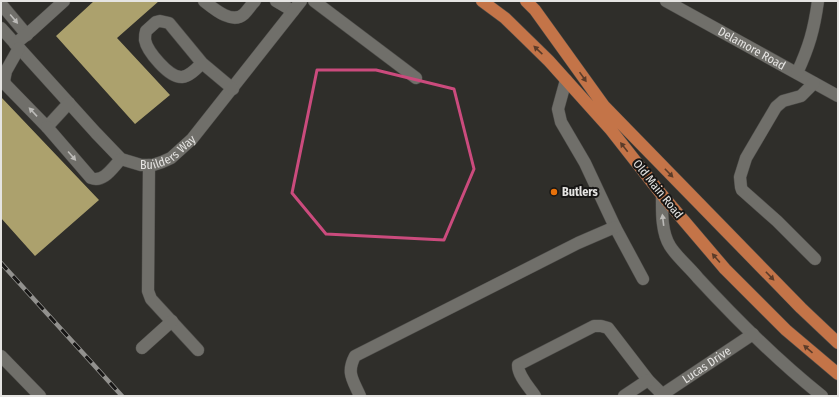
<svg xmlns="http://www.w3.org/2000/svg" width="839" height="397" font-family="'Fira Sans Condensed',sans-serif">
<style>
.building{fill:#aca16d}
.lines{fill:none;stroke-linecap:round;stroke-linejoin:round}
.minor-casing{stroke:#4d4c49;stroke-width:13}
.major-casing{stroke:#4d4c49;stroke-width:13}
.minor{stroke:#706f6a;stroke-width:12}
.major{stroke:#c47448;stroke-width:12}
.rail-casing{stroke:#92918e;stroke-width:4.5}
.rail{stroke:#171615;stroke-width:3;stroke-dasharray:9;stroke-linecap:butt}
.oneway{fill:#bcbbb8}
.oneway2{fill:#5c3c29}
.marked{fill:none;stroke:#cb4b7d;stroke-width:3;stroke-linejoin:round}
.food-dot{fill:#e8710a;stroke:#171615;stroke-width:1.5}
.labels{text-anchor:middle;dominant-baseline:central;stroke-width:4;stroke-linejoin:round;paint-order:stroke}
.street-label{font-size:12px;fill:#e5e4e2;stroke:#171615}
.poi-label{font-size:12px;font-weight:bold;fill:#e5e4e2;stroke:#171615;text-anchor:start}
</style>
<rect width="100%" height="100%" fill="#2f2e2a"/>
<!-- building -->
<path class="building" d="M94 1H159L117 38 170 95 135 124 56 36Z
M1 97 99 200 35 256 1 218Z"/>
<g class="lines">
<defs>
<g id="minor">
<path d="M204 1C213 8 232 25 244 14 248 10 251 5 255 1"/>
<path d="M276 1 293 11"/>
<path d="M314 1 416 78"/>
<path id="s1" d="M666 1 838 96"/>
<path d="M1 4 27 35"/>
<path id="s2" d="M1 28 96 133 121 159 141 165H153L162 162 171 158 192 139 301 1"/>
<path d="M15 44 32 30 64 1"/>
<path d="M19 48 6 71 4 81 6 85 47 127 69 103"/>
<path d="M202 63C197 68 190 76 182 77 169 78 147 51 145 40 145 37 145 34 146 31L156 22 160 21 169 23 202 63 233 89"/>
<path d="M797 73C809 47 814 30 818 1"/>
<path d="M566 80 558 109 561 122 585 163 615 227 643 279"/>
<path d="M814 83 801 96 783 101 776 107 746 158 740 177 741 187 742 190 777 221 815 259"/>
<path d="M47 127 91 178C104 183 113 167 121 159"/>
<path d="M149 165 148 291 151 299 198 350"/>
<path d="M662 195C662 210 661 232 670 246 676 256 690 268 698 278 735 318 779 362 822 396"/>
<path d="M142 348 172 321"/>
<path d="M1 356 40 396"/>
<path d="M360 396C353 380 346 373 355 356L578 243 615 227"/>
<path d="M535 396C529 387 518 376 518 365L594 326H601L608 328 648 380 662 394"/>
<path d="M624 396 648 380"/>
<path id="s3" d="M660 396 753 334"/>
</g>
<path id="major" d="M482 1 505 18 549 61 611 130 662 195 725 269 786 330 838 374
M526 1 535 10 604 106 801 308 838 343"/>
</defs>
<!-- minor casing -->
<use href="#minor" class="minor-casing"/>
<!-- major casing -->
<use href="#major" class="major-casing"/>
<!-- minor -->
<use href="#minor" class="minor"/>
<!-- major -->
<use href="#major" class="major"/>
<defs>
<path id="rail" d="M1 263 122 396"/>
</defs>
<!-- rail casing -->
<use href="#rail" class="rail-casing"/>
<!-- rail -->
<use href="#rail" class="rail"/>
</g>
<!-- one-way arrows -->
<defs><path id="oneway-solid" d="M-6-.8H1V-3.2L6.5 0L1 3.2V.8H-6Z"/></defs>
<g class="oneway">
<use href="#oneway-solid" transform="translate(14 19) rotate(50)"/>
<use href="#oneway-solid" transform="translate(33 112) rotate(-133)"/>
<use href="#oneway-solid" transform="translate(72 156) rotate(49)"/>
<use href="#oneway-solid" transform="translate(663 220) rotate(-97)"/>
</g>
<g class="oneway2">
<use href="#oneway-solid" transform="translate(538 50) rotate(-137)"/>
<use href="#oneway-solid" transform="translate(583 77) rotate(55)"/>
<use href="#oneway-solid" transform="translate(624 147) rotate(-128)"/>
<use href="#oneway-solid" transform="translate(669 173) rotate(46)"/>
<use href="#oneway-solid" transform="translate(716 258) rotate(-131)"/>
<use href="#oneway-solid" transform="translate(770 276) rotate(46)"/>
<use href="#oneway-solid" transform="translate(808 349) rotate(-139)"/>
</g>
<!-- marked area -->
<path class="marked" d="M317 70H376L454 89 474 169 444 240 326 234 292 193Z"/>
<!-- markers -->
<circle class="food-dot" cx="554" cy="192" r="4"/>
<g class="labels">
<!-- street labels -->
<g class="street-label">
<text stroke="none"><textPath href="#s1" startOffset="98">Delamore Road</textPath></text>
<text stroke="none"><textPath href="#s2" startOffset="229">Builders Way</textPath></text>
<text transform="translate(658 189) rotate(51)">Old Main Road</text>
<text stroke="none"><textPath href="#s3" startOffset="56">Lucas Drive</textPath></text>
</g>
<!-- poi labels -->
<g class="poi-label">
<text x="562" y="192">Butlers</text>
</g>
</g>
<!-- border -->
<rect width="839" height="397" fill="none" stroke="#e5e4e2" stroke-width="4"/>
</svg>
